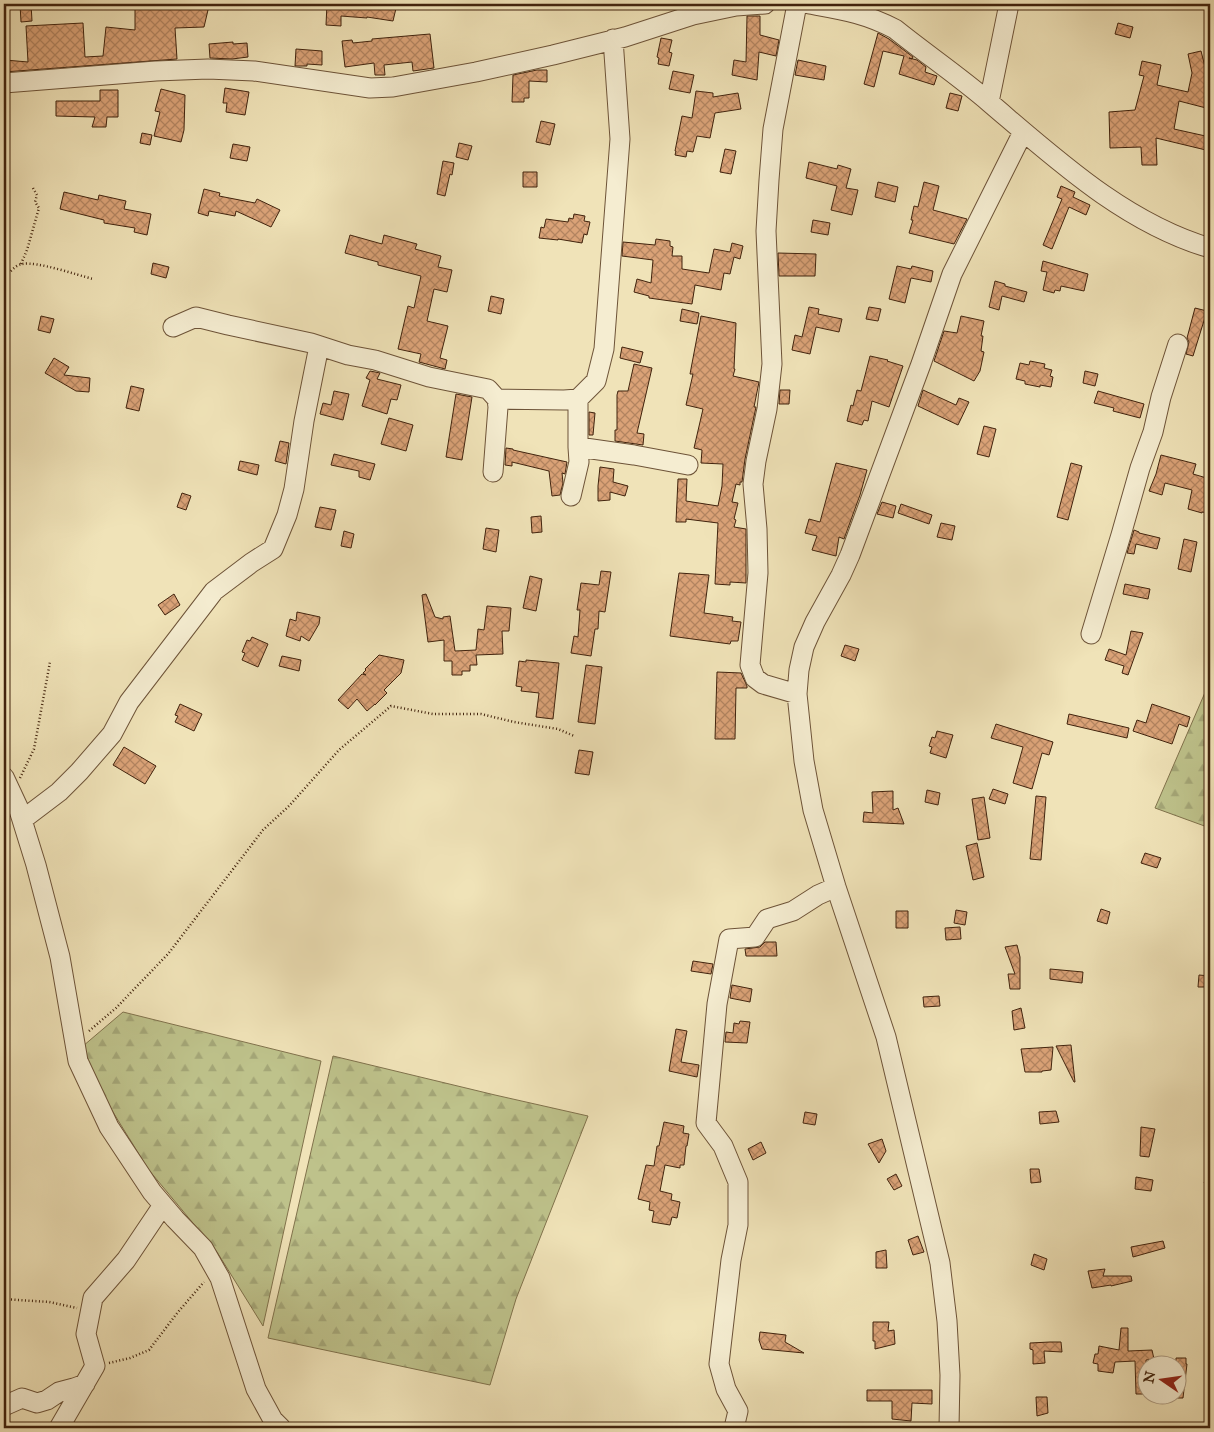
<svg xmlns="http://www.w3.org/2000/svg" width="1214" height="1432" font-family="'IM FELL Great Primer',serif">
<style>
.forest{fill:url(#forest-firs);stroke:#80724c}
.building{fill:url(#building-cross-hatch);stroke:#41230d}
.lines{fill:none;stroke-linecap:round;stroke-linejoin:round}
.minor-casing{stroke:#6d5338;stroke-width:21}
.path{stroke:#41230d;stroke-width:2.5;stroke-dasharray:1 2.5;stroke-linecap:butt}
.minor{stroke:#f5edd1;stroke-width:19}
</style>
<defs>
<pattern id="forest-firs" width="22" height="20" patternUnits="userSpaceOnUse" patternTransform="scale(1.25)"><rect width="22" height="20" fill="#bec28b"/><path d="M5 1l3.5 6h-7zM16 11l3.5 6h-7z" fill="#a4a677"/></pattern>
<pattern id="building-cross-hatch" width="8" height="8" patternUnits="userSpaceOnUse" patternTransform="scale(1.25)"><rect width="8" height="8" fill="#daa277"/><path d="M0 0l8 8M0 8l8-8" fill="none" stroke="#b28460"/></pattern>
</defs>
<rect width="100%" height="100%" fill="#f0e3b8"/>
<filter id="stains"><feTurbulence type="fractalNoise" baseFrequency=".004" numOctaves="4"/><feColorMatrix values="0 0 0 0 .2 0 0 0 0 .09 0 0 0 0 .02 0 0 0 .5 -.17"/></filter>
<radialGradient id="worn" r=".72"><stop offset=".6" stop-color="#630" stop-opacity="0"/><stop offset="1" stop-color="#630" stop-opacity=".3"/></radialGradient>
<!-- forest -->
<path class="forest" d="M1210 681V828L1155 808Z
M123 1012 321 1061 263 1326 217 1252 148 1169 76 1052Z
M333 1056 495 1095 588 1116 516 1299 490 1385 268 1338Z"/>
<!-- building -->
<path class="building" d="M20 4H31L32 21 21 22Z
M135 4H203L204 8 208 10 204 27 175 28 177 59 4 72 5 60 28 62 26 26 83 23 85 57 103 56 106 27 135 30Z
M327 4H397L393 21 367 17V18L341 16V26L326 25Z
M747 16H760V35L779 40 776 56 759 52 757 80 732 75 734 60 746 62Z
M1118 23 1133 27 1130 38 1115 34Z
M878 33 889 39 913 57 912 59 909 58 917 60 926 67 925 72 937 76 934 85 899 74 904 56 883 51 874 87 864 84Z
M430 34 434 68 413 71 412 62 384 65 385 75H375L374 63 345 67 342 41 352 40 353 43 372 41V39Z
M661 38 672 40 669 52 672 53 669 66 658 64 659 58 657 57Z
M233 42V44L247 43 248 57 232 59 210 58 209 44Z
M296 49 322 51V65L307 64V66H295Z
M1201 51 1205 67 1210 68V109L1179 101 1174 129 1210 137V151L1156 138 1157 165H1142L1141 147 1110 148 1109 112 1135 110 1144 76 1139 75 1142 61 1161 65 1157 85 1188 92 1192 73 1188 54Z
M798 60 826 66 824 80 795 75Z
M537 70H547V82L529 81V98H524V102H512L513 75Z
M673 71 694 75 690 93 669 89Z
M225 88 249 92 245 115 226 112 227 103H223Z
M161 89 185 95 184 130 181 142 154 136 160 112 155 111Z
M100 90H118V117H107L106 127H92L95 117 56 116V101H100Z
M696 91 713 93V97L738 93 741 109 715 113 710 138 697 136 693 152 687 151 686 157 675 155 676 151H675L682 116 692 118Z
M950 93 962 96 958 111 946 108Z
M541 121 555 124 550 145 536 142Z
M142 133 152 135 150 145 140 143Z
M459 143 472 146 468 160 456 157Z
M233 144 250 147 247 161 230 158Z
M725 149 736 151 731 174 720 172Z
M443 161 454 163 452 175 450 174 445 196 437 194Z
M809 162 837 169 838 165 851 169 846 188 858 190 852 215 831 210 837 186 806 178Z
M523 172H537V187H523Z
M878 182 898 187 895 202 875 197Z
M924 182 939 186 933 210 967 219 954 244 909 233 913 220H911L914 206 918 207Z
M1061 186 1075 192 1073 197 1090 205 1086 215 1069 207 1052 249 1043 245 1062 199 1057 197Z
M204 189 220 193 219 196 255 203 257 199 280 210 271 227 236 211 235 216 209 211 208 216 198 213Z
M64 192 98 200 99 195 126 201 124 209 151 214 147 235 134 232 135 228 104 223V220L60 209Z
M574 214 585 216 584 221 590 222 587 235 584 234 582 243 558 239V240L539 238 541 227 544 228 546 219 568 222 569 218 573 219Z
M813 220 830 223 828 235 811 232Z
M350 235 382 244 384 235 417 244 415 249 441 256 438 267 452 270 447 292 434 289 427 321 448 326 440 358 447 360 445 369 419 362 421 354 398 349 408 306 414 308 421 276 378 265V262L345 253Z
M656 239 670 241V246L673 247 672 256H682V269L709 273 714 249 730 252 732 243 743 246 740 259 734 257 730 274 724 273 721 290 695 285 692 304 649 298V296L634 292 637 279 651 283 653 260 622 256 623 242 655 245Z
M778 253 816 254 815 276H779Z
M1043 261 1088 274 1084 291 1061 286 1060 291 1055 290 1054 293 1043 290 1047 272 1041 271Z
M153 263 169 267 166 278 151 274Z
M897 266 911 269 912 266 933 271 931 282 911 278 905 303 889 299Z
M995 281 1005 284V286L1027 292 1024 302 1002 296 999 310 989 307Z
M491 296 504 299 501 314 488 311Z
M809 307 819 309 818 314 842 319 839 332 816 327 810 354 792 350 795 335 802 337Z
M869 307 881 309 878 321 866 319Z
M1195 308 1207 311 1193 356 1186 354 1189 342 1187 338Z
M682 309 699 313 697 324 680 321Z
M41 316 54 319 50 333 38 330Z
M701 316 736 323 734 369H735L733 376 759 382 754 407H756L745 459 742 482H740V485L736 484 732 502 738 503 734 519 736 520 734 527 746 529V583L730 582V585L715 584 718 523 686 519V522H676L678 479H687L686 501 718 506 722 486 723 464 701 463 702 450 694 448 703 409 686 405 693 374H690Z
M961 316 984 321 981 336H983L981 351 984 352 980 371 974 381 934 361 944 331 957 333Z
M622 347 643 352 640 363 620 358Z
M870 356 888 360 887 361 903 366 889 407 872 401 868 421 864 420 862 425 847 421 851 405 853 406 857 390 861 391Z
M54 358 69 367 64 375 90 378 89 392 76 391 45 373Z
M1030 361 1045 364 1044 368 1052 370 1050 376 1053 377 1051 387 1040 385V387L1025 384V381L1016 379 1020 363 1029 365Z
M634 364 652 368 637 433 644 434 643 445 615 441V430H617V395L618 391H628Z
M370 371 380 373 377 379 401 385 397 400 391 399 387 414 362 406 370 380 366 378Z
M1085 371 1098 374 1095 386 1083 383Z
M131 386 144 389 139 411 126 408Z
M780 390H790L789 404H779Z
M923 390 956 405 959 398 969 402 958 425 918 406Z
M334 391 349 394 343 420 320 414 323 403 331 405Z
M1098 391 1144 404 1140 418 1113 411 1114 408 1094 403Z
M456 394 472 397 462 460 446 457Z
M589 412 595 413 593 435H589Z
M389 418 413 425 406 451 381 444Z
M984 426 996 429 989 457 977 454Z
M280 441 289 443 286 464 275 461Z
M506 448 513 449V450L567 462 565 474 562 473 563 483 560 495 552 496 549 471 512 462V466L505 465Z
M334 454 375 464 370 480 359 477V471L331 465Z
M1161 455 1196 464 1193 474 1210 479V513L1202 512V513L1188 509 1192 490 1165 483 1162 495 1149 491 1156 474Z
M240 461 259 465 257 475 238 470Z
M836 463 867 470 860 495 844 539 839 537 836 556 812 550 817 536 805 533 809 519 820 522Z
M1071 463 1082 466 1068 520 1057 517Z
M600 467 614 469 613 482 628 486 625 496 610 492V500L598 501V486Z
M182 493 191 496 186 510 177 507Z
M882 502 896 506 893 518 877 514Z
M901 504 932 515 929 524 898 513Z
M320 507 336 510 331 530 315 527Z
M541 516 542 532 532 533 531 517Z
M941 523 955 526 952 540 937 537Z
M486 528 499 530 496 552 483 549Z
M1134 530 1139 532V533L1160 538 1157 549 1136 544 1134 554 1127 553Z
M344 531 354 534 351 548 341 546Z
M1184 539 1197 542 1191 572 1178 569Z
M601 571 611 572 605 612 599 611 598 629H595L591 656 571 653 574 636 578 637 580 610H577L581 583 599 585Z
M679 573 709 575 704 613 733 617 732 621 741 622 738 641H731L730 644 670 636Z
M530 576 542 579 536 611 523 608Z
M1125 584 1150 589 1148 599 1123 594Z
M174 594 180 605 165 615 158 605Z
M426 594 435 617 443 619V617L450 616 455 651 476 650 478 629 484 630 487 606 511 608 509 631H502L503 654 476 655 477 665H470V671H462V675H452V661H444V640L428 642 422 595Z
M297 612 320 617 319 624 309 641 301 636 300 641 286 636 290 619 296 621Z
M1131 631 1143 633 1128 675 1122 673 1124 666 1105 660 1109 649 1126 655Z
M252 637 268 644 258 667 242 660 245 653 242 652 247 640 250 641Z
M845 645 859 649 855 661 841 656Z
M379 655 404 660 401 673 384 690 387 693 375 705V704L367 711 357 699 348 709 338 700 362 674 366 675 363 673 366 670 365 669Z
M282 656 301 660 299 671 279 666Z
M526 660 559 663 553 719 536 717 539 693 521 691 522 687 516 686 519 661 526 662Z
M586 665 602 667 595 724 578 722Z
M717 672 741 673 747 686V688H736L735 739H715Z
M180 704 202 714 194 731 175 722 178 716 175 715Z
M1152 704 1190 717 1187 727 1179 724 1172 744 1133 731 1137 720 1146 723Z
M1069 714 1129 728 1127 738 1067 724Z
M996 724 1053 742 1049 755 1042 753 1032 789 1013 783 1023 747 991 738Z
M937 731 953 735 946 758 930 753 932 747 929 746 932 737 935 738Z
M124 747 156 766 145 784 113 765Z
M579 750 593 752 589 775 575 773Z
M993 789 1008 794 1005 804 989 799Z
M927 790 940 793 938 805 925 802Z
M893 791V810L898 808 904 824 863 822 864 812 873 813 872 792Z
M1036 796 1046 797 1041 860 1030 859Z
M984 797 990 838 978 840 972 799Z
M977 843 984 877 973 880 966 846Z
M1145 853 1161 858 1157 868 1141 863Z
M1101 909 1110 912 1107 924 1097 921Z
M956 910 967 912 965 925 954 923Z
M896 911H908V928H896Z
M960 927 961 939 946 940 945 928Z
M765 942H776L777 956H746L745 949 760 947Z
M1017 945 1020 957V989H1010L1008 974H1015L1005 947Z
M693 961 713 964 711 974 691 971Z
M1050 969 1083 972 1082 983 1050 979Z
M1199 975 1210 976V987H1198Z
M732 985 752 989 750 1002 730 998Z
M939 996 940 1006 924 1007 923 997Z
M1021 1008 1025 1028 1014 1030 1012 1011Z
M740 1021 750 1022 747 1043 725 1042 726 1032 733 1033 734 1023 739 1024Z
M676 1029 687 1031 681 1062 699 1065 697 1077 669 1071Z
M1071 1045 1075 1082H1074L1056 1046Z
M1053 1047 1051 1070 1042 1071V1072H1025L1021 1049Z
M1056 1111 1059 1122 1040 1124 1039 1112Z
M805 1112 817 1114 815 1125 803 1123Z
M664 1122 684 1126 683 1133 689 1134 687 1146H686L684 1165H680V1168L665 1165 660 1191 672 1194 671 1200 680 1202 677 1218 672 1217 670 1225 652 1222 654 1211 649 1210 650 1202 638 1199 646 1165 654 1166 657 1146H659Z
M1141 1127 1155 1129 1149 1157 1140 1156Z
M882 1139 886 1151 879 1163 868 1144Z
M761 1142 766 1153 753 1160 748 1149Z
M1030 1169H1039L1041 1182 1031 1183Z
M896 1174 902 1186 894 1190 887 1179Z
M1136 1177 1153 1180 1151 1191 1135 1189Z
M918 1236 924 1252 913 1255 908 1240Z
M1163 1241 1165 1248 1133 1257 1131 1247Z
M886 1250 887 1268H876V1252Z
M1034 1254 1047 1259 1044 1270 1031 1265Z
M1105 1269 1103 1276H1131L1132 1281 1111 1286V1285L1092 1288 1088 1271Z
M873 1322H889L888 1331 894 1330 895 1344 875 1349V1341H873Z
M1121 1328H1128V1351L1152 1350 1154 1359 1146 1360V1394H1136L1135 1361 1115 1362 1113 1373 1098 1371V1364L1093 1363 1095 1354H1098L1099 1346 1119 1350Z
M760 1332 786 1335 785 1342 804 1353 762 1349 759 1340Z
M1050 1342H1061L1062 1352 1044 1351 1045 1363 1033 1364V1350L1030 1349V1343Z
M1176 1358H1186V1364H1187L1183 1398H1176Z
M867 1390H932V1404L912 1403 911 1421 892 1419V1401H867Z
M1036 1397H1047L1048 1413 1037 1416Z"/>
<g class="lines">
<defs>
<path id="minor" d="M809 4C842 10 864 13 895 29 926 54 960 77 990 103 1057 160 1125 223 1210 248
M4 83 156 71 208 69 254 71 370 88 393 87 476 72 553 55 625 37 693 15 736 6 765 4
M989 102 1009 4
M173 327 196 317 228 325 311 343 348 355 375 360 429 377 488 389 497 399 498 407 493 472
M497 399 564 400 578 399 596 381 604 349 620 139 613 39
M578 447 634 455 688 465
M571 496 579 462 578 447V399
M1091 634 1121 535 1140 468 1153 432 1161 397 1178 344
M797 694 763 684 755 678 750 665 758 573 757 529 753 484 756 461 767 409 772 364 766 231 769 180 773 129 797 4
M4 777 18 807 36 865 60 957 78 1061 109 1127 152 1192 175 1219 203 1248 220 1278 256 1389 273 1420 281 1428
M26 817 59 792 79 772 112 734 129 702 214 591 251 563 273 549 287 515 294 489 304 421 319 346
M4 1406 22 1398 37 1403 47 1400 59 1392 74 1388 85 1384
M59 1428 95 1366 86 1334 93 1298 126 1260 163 1205
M734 1428 738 1411 726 1389 719 1364 731 1260 738 1225V1182L723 1146 706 1123 717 1004 729 939 755 937 767 919 793 911 818 895 836 887
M949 1428 950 1375 947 1321 940 1263 886 1037 836 887 813 810 804 761 797 694 799 670 804 647 815 622 841 575 850 555 921 364 952 274 1023 132"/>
</defs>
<!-- minor casing -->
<use href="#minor" class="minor-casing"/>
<!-- path -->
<path class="path" d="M21 264 27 250 39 208 35 202 37 195 33 188
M4 279C8 274 15 265 22 264 37 261 77 275 93 279
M20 778 34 749 50 662
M4 829 6 823
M89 1031 116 1008 168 954 263 830 289 806 339 750 391 706 433 714H481L514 722 558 729 574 736
M1205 1182 1210 1262
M4 1299 49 1302 77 1308
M109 1363 130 1358 149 1350 178 1312 204 1282
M1207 1428 1210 1370"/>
<!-- minor -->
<use href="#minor" class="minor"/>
</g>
<!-- margin -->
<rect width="1214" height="1432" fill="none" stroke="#f0e3b8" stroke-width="20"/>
<rect x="5" y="5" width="1204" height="1422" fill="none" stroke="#41230d" stroke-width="2.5"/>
<rect x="10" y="10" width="1194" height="1412" fill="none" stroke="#41230d"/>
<!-- north arrow -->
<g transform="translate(1162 1380) rotate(283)"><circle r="24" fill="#f5edd1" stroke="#ad9c83"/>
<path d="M0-4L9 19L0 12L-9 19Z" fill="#8f2418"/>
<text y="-8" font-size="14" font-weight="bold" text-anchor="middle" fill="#41230d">N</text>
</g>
<rect width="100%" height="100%" filter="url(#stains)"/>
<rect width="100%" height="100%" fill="url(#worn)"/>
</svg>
